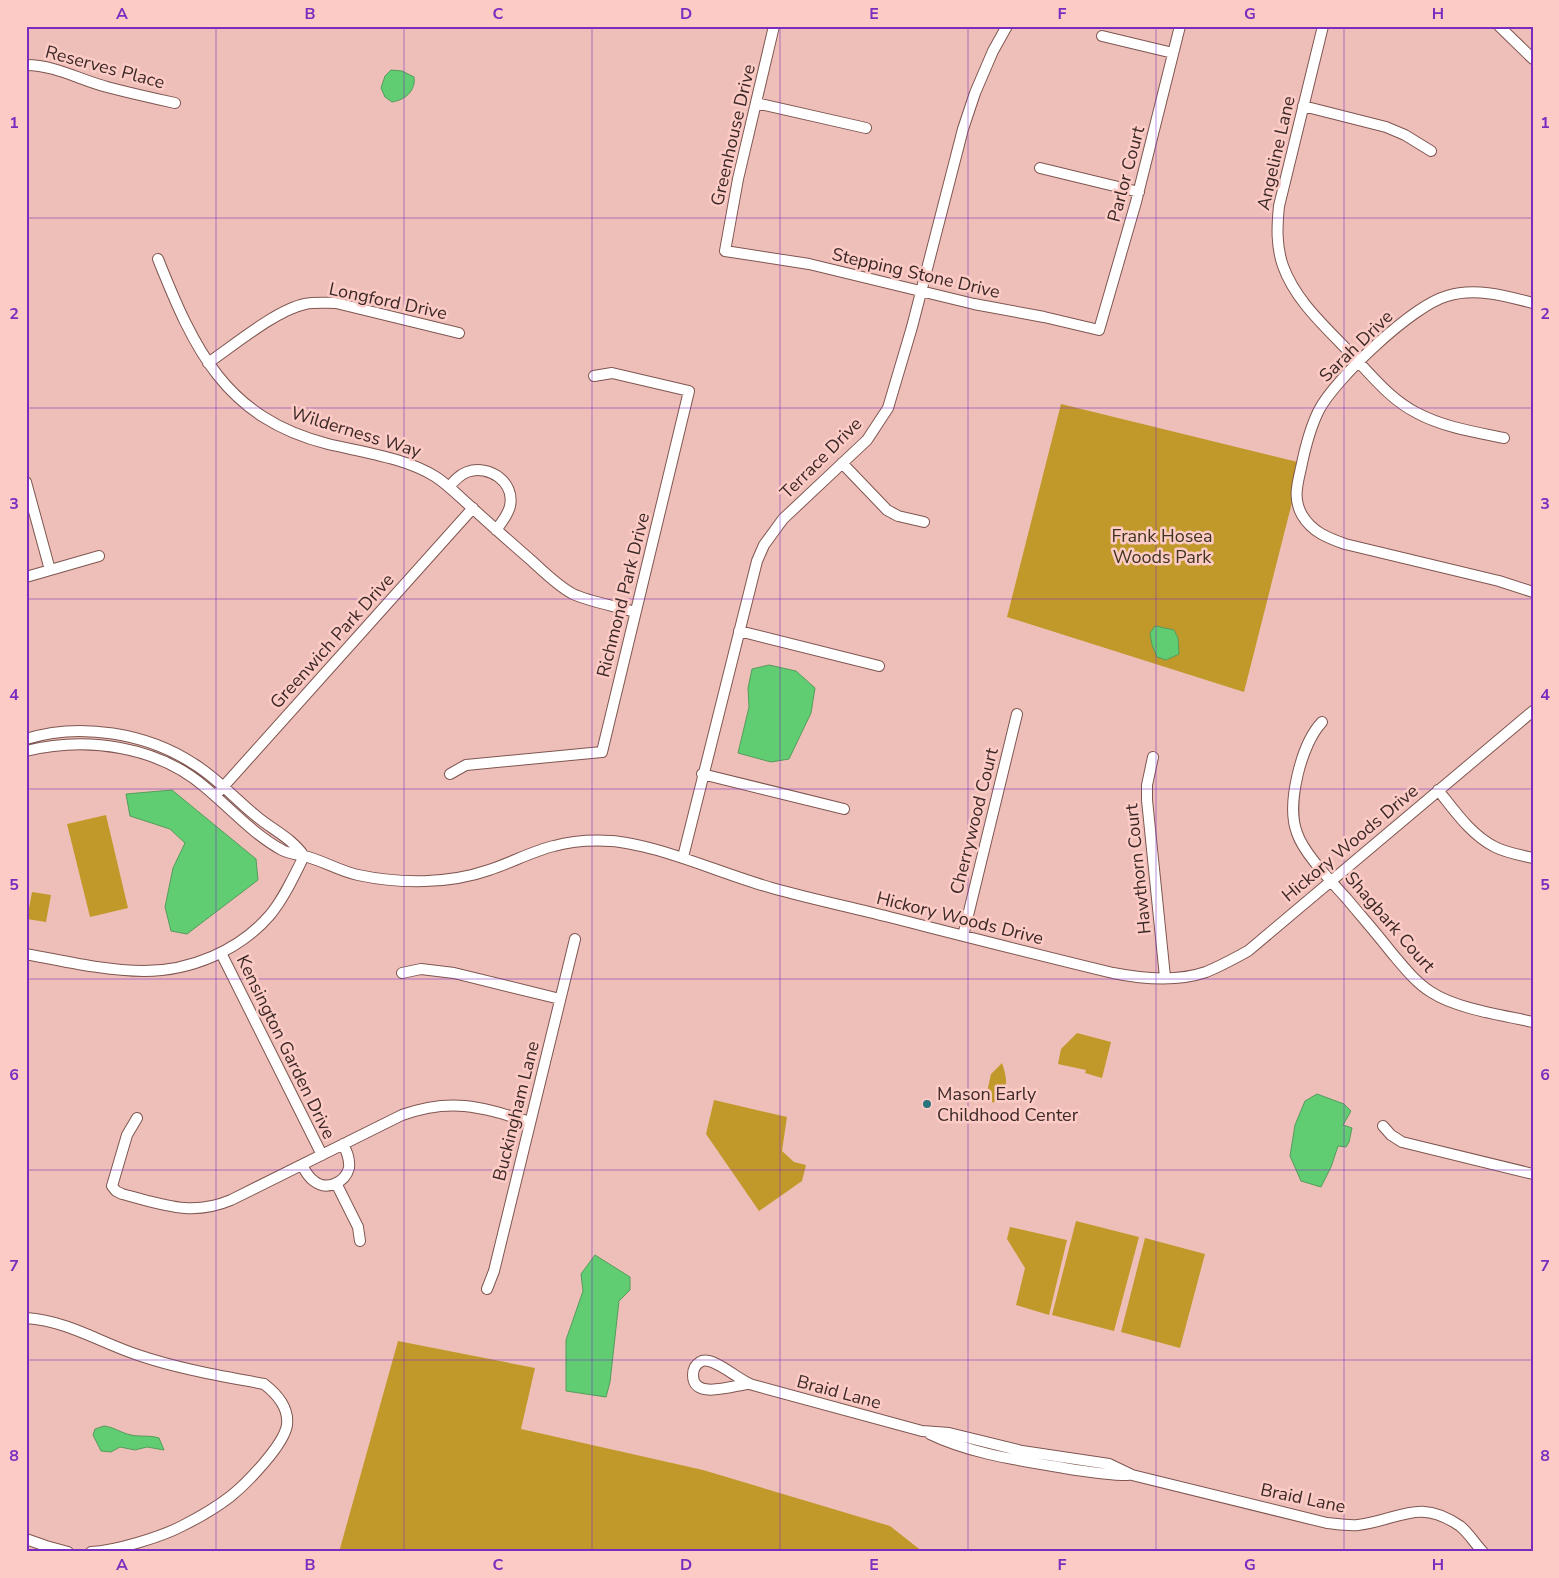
<svg xmlns="http://www.w3.org/2000/svg" width="1559" height="1578" font-family="'Nunito Sans',sans-serif">
<style>
.green{fill:#c1992a}
.water{fill:#60cd72;stroke:#559c5c}
.lines{fill:none;stroke-linecap:round;stroke-linejoin:round}
.minor-casing{stroke:#7f5651;stroke-width:12}
.minor{stroke:#fff;stroke-width:10}
.grid{fill:none;stroke:#7b2cbf;stroke-width:1;stroke-opacity:0.55}
.poi-dot{fill:#2b747d;stroke:#fccbc5;stroke-width:2}
.labels{text-anchor:middle;dominant-baseline:central;stroke-width:5;stroke-linejoin:round;paint-order:stroke}
.street-label{font-size:18px;fill:#3b2927;stroke:#fccbc5}
.park-label{font-size:18px;fill:#3f351e;stroke:#fccbc5}
.poi-label{font-size:18px;fill:#3b2927;stroke:#fccbc5;text-anchor:start}
.neatline{fill:none;stroke:#7b2cbf;stroke-width:2}
.grid-label{font-size:16px;text-anchor:middle;font-weight:bold;fill:#7b2cbf}
</style>
<rect width="100%" height="100%" fill="#eebfb8"/>
<!-- green -->
<path class="green" d="M1061 404 1302 463 1244 692 1007 617Z
M106 815 128 908 90 917 67 824Z
M32 892 51 895 46 922 27 919Z
M1077 1033 1111 1042 1102 1078 1085 1073 1086 1070 1058 1064 1061 1049Z
M1002 1063C1008 1081 1009 1089 993 1103L987 1092 991 1074Z
M714 1100 787 1117 782 1151 794 1162 806 1165 802 1181 759 1211 706 1134Z
M1076 1221 1139 1237 1114 1331 1052 1315Z
M1010 1227 1067 1240 1049 1315 1016 1305 1025 1268 1007 1239Z
M1145 1238 1205 1254 1180 1348 1121 1332Z
M398 1341 535 1368 521 1429 703 1470 890 1526 923 1552H339Z"/>
<!-- water -->
<path class="water" d="M391 70 402 71 414 77C416 91 405 100 392 102L385 97 381 88 385 76Z
M1155 626 1174 630 1178 638 1179 654 1166 660 1157 657 1152 645 1150 633Z
M769 665 796 671 815 688 811 713 789 759 771 762 738 753 749 707 748 688 752 669Z
M172 790 256 859 258 880 187 934 171 931 165 907 173 868 185 843 170 829 130 816 126 794Z
M1317 1094 1344 1104 1351 1111 1343 1125 1352 1128 1349 1142 1346 1147 1338 1146 1331 1167 1321 1187 1301 1181 1290 1156 1295 1125 1305 1101Z
M595 1255 630 1277V1290L619 1301 610 1382 606 1397 566 1391V1340L583 1291 581 1274Z
M104 1426C114 1427 121 1433 131 1435 140 1437 150 1435 159 1438L164 1450 147 1447 135 1450 120 1447 111 1452 101 1451 93 1435 95 1429Z"/>
<g class="lines">
<defs>
<path id="minor" d="M774 26 738 179 725 251 809 264 974 304 1044 317 1099 330 1136 202 1180 26
M1323 26 1279 206C1277 226 1276 246 1283 266 1296 302 1327 328 1352 355 1372 376 1391 400 1417 413 1443 427 1475 432 1504 438
M1499 26 1533 59
M1102 36 1173 53
M26 65C55 65 80 80 107 87 130 93 152 98 175 103
M756 103 866 128
M1303 106 1386 127 1405 135 1431 151
M1040 168 1139 192
M158 259C194 349 225 418 328 444 362 452 406 458 436 477 448 485 459 496 470 506 491 525 511 543 532 561 545 573 558 586 573 594 587 601 619 607 635 612
M1533 303C1506 296 1475 287 1447 296 1412 306 1336 378 1319 410 1310 428 1305 448 1301 468 1297 485 1293 499 1302 515 1312 532 1328 538 1345 544L1499 581 1533 592
M208 363C233 346 276 310 305 304 315 302 325 303 336 303L459 333
M842 463 887 510 898 516 924 522
M26 482 50 570
M449 487C454 481 459 475 467 472 489 464 515 482 510 506 508 515 502 522 496 530
M26 577 99 556
M739 631 879 666
M1322 722C1301 744 1286 805 1297 833 1304 854 1332 882 1347 899 1362 917 1377 934 1391 952 1403 966 1415 982 1431 992 1457 1009 1502 1015 1533 1022
M26 739C80 722 147 733 194 764 217 778 234 798 255 815 271 829 292 838 304 856
M26 751C87 736 158 746 206 788 231 809 253 834 282 850 290 854 296 854 304 856 322 860 339 871 358 875 400 884 449 884 489 870 511 863 532 851 554 846 572 841 593 840 611 841 627 842 642 846 657 850 696 861 733 877 772 888 811 899 850 907 889 917 964 936 1038 955 1113 973 1143 979 1177 982 1206 972 1221 966 1235 958 1248 951L1533 711
M1153 757 1147 785V800L1165 977
M450 774 466 765 602 752 689 391 612 373 594 376
M702 774 844 809
M1438 790C1454 810 1471 835 1495 847 1507 853 1520 855 1533 858
M215 796 473 508
M683 857 757 561 764 545 783 519 867 440 888 408 912 327 963 129 975 93 993 51 1007 26
M963 936 1017 714
M221 953 322 1155
M26 954C63 961 107 971 144 971 190 971 239 951 270 915 284 898 294 876 304 856
M402 973 421 969 454 973 560 999
M137 1118 127 1135 112 1186 116 1191 122 1194C162 1204 191 1217 231 1200L402 1115C452 1097 481 1107 530 1122
M1383 1126 1391 1135 1402 1142 1533 1174
M302 1165C305 1171 308 1177 314 1181 326 1191 345 1183 349 1168 350 1159 347 1152 343 1144
M336 1183 358 1227 360 1241
M487 1289 494 1271 575 939
M26 1318C68 1321 99 1342 138 1355 179 1369 222 1376 264 1384 277 1394 289 1408 287 1425 284 1445 247 1483 231 1496 217 1507 198 1518 182 1526 161 1537 115 1551 91 1552
M747 1384C732 1386 693 1400 693 1375 693 1370 695 1365 700 1362 712 1354 740 1382 753 1385 810 1401 866 1416 922 1431L949 1433 1022 1451 1109 1464 1132 1475 1327 1523C1337 1524 1348 1526 1358 1525 1400 1520 1418 1497 1460 1526 1469 1533 1475 1544 1483 1552
M930 1434C967 1452 1011 1459 1052 1466 1077 1470 1102 1475 1128 1475
M26 1539 46 1546 68 1552"/>
</defs>
<!-- minor casing -->
<use href="#minor" class="minor-casing"/>
<!-- minor -->
<use href="#minor" class="minor"/>
</g>
<!-- grid -->
<path class="grid" d="M216 26V1552M404 26V1552M592 26V1552M780 26V1552M968 26V1552M1156 26V1552M1344 26V1552M26 218H1533M26 408H1533M26 599H1533M26 789H1533M26 979H1533M26 1170H1533M26 1360H1533"/>
<!-- markers -->
<circle class="poi-dot" cx="927" cy="1104" r="5"/>
<g class="labels">
<!-- street labels -->
<g class="street-label">
<text transform="translate(105 67) rotate(15)">Reserves Place</text>
<text transform="translate(733 135) rotate(-77)">Greenhouse Drive</text>
<text transform="translate(1276 153) rotate(-77)">Angeline Lane</text>
<text transform="translate(1126 174) rotate(-75)">Parlor Court</text>
<text transform="translate(916 273) rotate(13)">Stepping Stone Drive</text>
<text transform="translate(388 301) rotate(12)">Longford Drive</text>
<text transform="translate(1356 346) rotate(-44)">Sarah Drive</text>
<text transform="translate(356 432) rotate(17)">Wilderness Way</text>
<text transform="translate(821 458) rotate(-45)">Terrace Drive</text>
<text transform="translate(623 595) rotate(-76)">Richmond Park Drive</text>
<text transform="translate(332 641) rotate(-48)">Greenwich Park Drive</text>
<text transform="translate(974 821) rotate(-76)">Cherrywood Court</text>
<text transform="translate(1350 843) rotate(-40)">Hickory Woods Drive</text>
<text transform="translate(1138 869) rotate(-96)">Hawthorn Court</text>
<text transform="translate(960 918) rotate(14)">Hickory Woods Drive</text>
<text transform="translate(1390 922) rotate(49)">Shagbark Court</text>
<text transform="translate(286 1047) rotate(64)">Kensington Garden Drive</text>
<text transform="translate(516 1111) rotate(-76)">Buckingham Lane</text>
<text transform="translate(839 1392) rotate(15)">Braid Lane</text>
<text transform="translate(1303 1498) rotate(12)">Braid Lane</text>
</g>
<!-- park labels -->
<g class="park-label">
<text x="1162" y="536">Frank Hosea<tspan x="1162" dy="21">Woods Park</tspan></text>
</g>
<!-- poi labels -->
<g class="poi-label">
<text x="937" y="1094">Mason Early<tspan x="937" dy="21">Childhood Center</tspan></text>
</g>
</g>
<!-- border -->
<rect width="1559" height="1578" fill="none" stroke="#fccbc5" stroke-width="55"/>
<rect x="28" y="28" width="1504" height="1522" class="neatline"/>
<g class="grid-label">
<text x="122" y="19">A</text>
<text x="310" y="19">B</text>
<text x="498" y="19">C</text>
<text x="686" y="19">D</text>
<text x="874" y="19">E</text>
<text x="1062" y="19">F</text>
<text x="1250" y="19">G</text>
<text x="1438" y="19">H</text>
<text x="14" y="128">1</text>
<text x="1545" y="128">1</text>
<text x="14" y="319">2</text>
<text x="1545" y="319">2</text>
<text x="14" y="509">3</text>
<text x="1545" y="509">3</text>
<text x="14" y="700">4</text>
<text x="1545" y="700">4</text>
<text x="14" y="890">5</text>
<text x="1545" y="890">5</text>
<text x="14" y="1080">6</text>
<text x="1545" y="1080">6</text>
<text x="14" y="1271">7</text>
<text x="1545" y="1271">7</text>
<text x="14" y="1461">8</text>
<text x="1545" y="1461">8</text>
<text x="122" y="1570">A</text>
<text x="310" y="1570">B</text>
<text x="498" y="1570">C</text>
<text x="686" y="1570">D</text>
<text x="874" y="1570">E</text>
<text x="1062" y="1570">F</text>
<text x="1250" y="1570">G</text>
<text x="1438" y="1570">H</text>
</g>
</svg>
